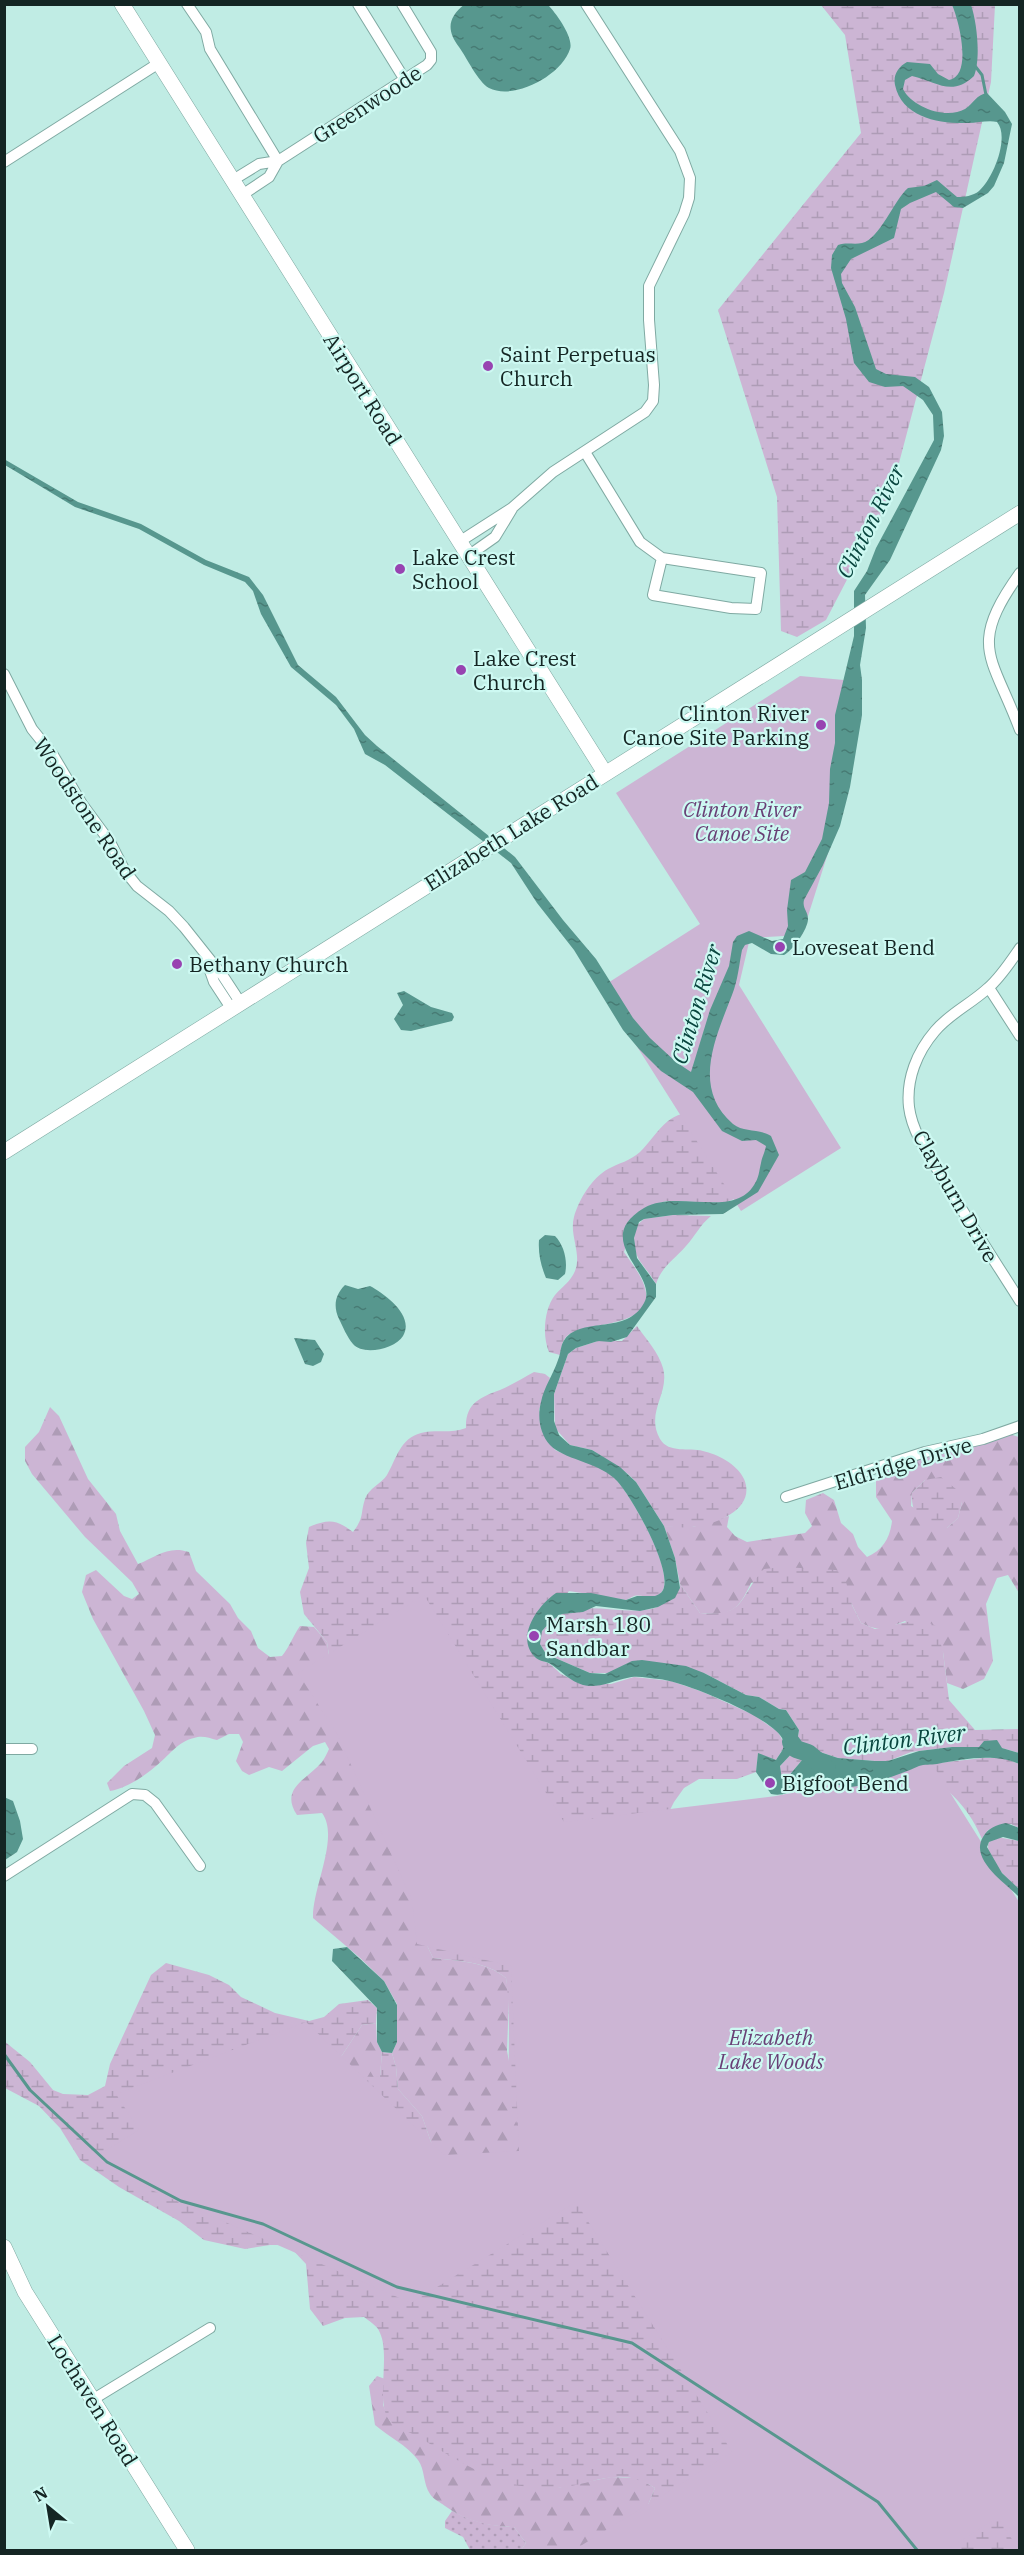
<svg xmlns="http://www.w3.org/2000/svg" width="1024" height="2555" font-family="'IBM Plex Serif',serif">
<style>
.grass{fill:url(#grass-dots)}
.forest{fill:url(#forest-firs);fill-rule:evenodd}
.wetland{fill:url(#wetland-marsh)}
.park{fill:#ccb5d4}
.water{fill:url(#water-ripples)}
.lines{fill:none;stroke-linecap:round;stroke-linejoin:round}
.stream{stroke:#57978e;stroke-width:3}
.river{stroke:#57978e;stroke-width:18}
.street-casing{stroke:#7fa9a2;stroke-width:12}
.secondary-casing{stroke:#7fa9a2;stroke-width:16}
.street{stroke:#fff;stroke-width:10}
.secondary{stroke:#fff;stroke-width:15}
.poi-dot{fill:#9843b1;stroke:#cdf9f2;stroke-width:2}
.labels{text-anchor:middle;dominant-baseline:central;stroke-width:4.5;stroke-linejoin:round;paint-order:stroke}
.street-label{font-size:21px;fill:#142523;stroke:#cdf9f2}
.poi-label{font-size:21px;fill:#142523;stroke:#cdf9f2;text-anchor:start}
.park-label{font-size:21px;font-style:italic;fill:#694076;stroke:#cdf9f2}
.water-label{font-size:22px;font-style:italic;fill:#08453e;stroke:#cdf9f2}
</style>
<defs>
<pattern id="grass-dots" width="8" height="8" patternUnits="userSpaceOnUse" patternTransform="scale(1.5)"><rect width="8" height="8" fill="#ccb5d4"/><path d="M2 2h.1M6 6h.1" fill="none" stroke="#ae9cb6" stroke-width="1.8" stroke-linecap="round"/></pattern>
<pattern id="forest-firs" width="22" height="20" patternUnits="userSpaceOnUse" patternTransform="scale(1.5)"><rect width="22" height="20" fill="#ccb5d4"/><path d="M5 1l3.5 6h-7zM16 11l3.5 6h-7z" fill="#ae9cb6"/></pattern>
<pattern id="wetland-marsh" width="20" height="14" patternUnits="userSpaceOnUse" patternTransform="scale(1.5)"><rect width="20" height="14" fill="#ccb5d4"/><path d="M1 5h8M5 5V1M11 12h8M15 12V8" fill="none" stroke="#ae9cb6"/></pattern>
<pattern id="water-ripples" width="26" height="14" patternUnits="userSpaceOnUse" patternTransform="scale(1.5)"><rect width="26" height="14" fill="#57978e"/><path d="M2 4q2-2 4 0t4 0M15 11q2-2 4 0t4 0" fill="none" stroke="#477b74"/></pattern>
</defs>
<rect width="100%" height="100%" fill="#c0ece4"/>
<!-- grass -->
<path class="grass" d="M452 2511C473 2522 490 2526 514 2527L526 2543 521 2550H470L463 2537 445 2528V2521Z"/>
<!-- forest -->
<path class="forest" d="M50 1407 59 1416 88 1479 116 1514 120 1531 138 1564C156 1557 168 1545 189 1552L196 1571 230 1604 238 1618 251 1631 258 1648 270 1657 282 1656C290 1646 293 1636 300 1626L314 1627 327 1642 332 1676 419 1877 422 1935 433 1958C457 1961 486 1961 506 1978L509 1997 507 2051 526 2146 512 2160 472 2177 434 2151 422 2116 398 2089 396 2067 392 2053 397 2042V2004L384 1981 359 1957 313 1918C312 1888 340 1837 322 1813L297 1815C279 1788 308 1779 322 1762 325 1758 327 1753 329 1749L325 1742 313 1746 282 1771 269 1767 249 1775 242 1771 236 1761 243 1742 239 1734H229L217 1740C209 1738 202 1735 194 1738 178 1741 168 1757 156 1766 143 1777 127 1788 110 1791L107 1783 124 1766 152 1748 155 1735 144 1711 93 1619 82 1592 86 1575 96 1570 124 1596 132 1599 139 1594 132 1582 85 1537 32 1474 25 1461V1447L39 1432Z
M1012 1435 1019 1437V1593L1008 1575 997 1578 986 1604 993 1661 984 1679 963 1689 947 1683 943 1652 905 1621C885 1629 880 1632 861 1623L835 1570H802L751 1583C738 1611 731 1616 700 1613L680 1584 675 1558 664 1526 693 1527 729 1516 727 1527 735 1536 747 1542 805 1533 812 1526 805 1513 806 1500 823 1493 834 1500 841 1523 853 1534 858 1547 867 1557C883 1550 890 1538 892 1521L876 1497V1481L888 1470 909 1461ZM925 1480 962 1502 958 1518 947 1528 911 1506 912 1493Z
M376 2023 377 2042 382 2052 380 2077H340L333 2069 362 2025Z
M377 2376 385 2379 383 2405 390 2421 557 2488 611 2477 638 2478 655 2488 648 2505 675 2550H521L526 2543 514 2527C488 2526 467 2522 445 2506 440 2502 433 2499 430 2494 423 2484 425 2469 418 2460 407 2445 389 2437 375 2425L369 2386Z"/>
<!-- wetland -->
<path class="wetland" d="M821 5H995L991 82 944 293 890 497 826 620 797 637 781 631 777 497 718 310 861 133 845 35Z
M697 1109 743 1195 725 1203 667 1201 651 1205 635 1215 624 1252C632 1264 644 1278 646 1293 650 1329 582 1321 566 1337 562 1342 561 1349 560 1355L549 1352C542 1336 544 1309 555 1295 562 1287 571 1281 575 1271 582 1253 569 1235 574 1217 579 1199 592 1178 608 1169 619 1163 630 1161 640 1152 650 1142 657 1130 668 1121 675 1115 688 1112 697 1109Z
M673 1215 711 1216C699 1226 696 1235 686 1246 674 1260 662 1266 656 1284 642 1260 631 1260 635 1227L644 1219Z
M637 1326C646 1339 659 1353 663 1368 670 1394 645 1412 660 1439 669 1454 689 1447 703 1451 717 1454 737 1464 744 1479 757 1509 715 1525 692 1527 683 1528 673 1527 664 1526L636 1482 628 1474 592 1450 570 1445 555 1428 554 1394 568 1354 576 1348 598 1341H622Z
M534 1372 545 1374 550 1378 539 1410 555 1450C575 1459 597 1463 614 1477 629 1491 678 1576 661 1593 653 1601 643 1594 634 1596 631 1597 629 1599 626 1600L569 1591 529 1647 535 1657 550 1664 561 1674 581 1684H611L634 1677 671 1681 703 1692 754 1715 778 1732 784 1743 783 1749 776 1760 758 1754 756 1772 737 1779H699L684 1788 674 1802 662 1826 966 2458 1019 2550H750L648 2505 655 2488C617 2465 598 2484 558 2488 506 2493 461 2463 419 2437 411 2433 397 2428 391 2422 374 2406 391 2357 380 2333 378 2326 369 2321 364 2317L345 2318 323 2326 310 2309 306 2264 288 2245H270L245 2249 204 2240 179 2221 119 2187 80 2160 60 2128 39 2106 5 2088 4 2041 30 2062 53 2090 63 2094 88 2095 105 2086 110 2064 151 1975 166 1963 209 1975 229 1985 241 1997 275 2013 309 2021 324 2017 339 2004 368 2000 377 2008 376 2023 362 2025 333 2069 340 2076 380 2077 382 2052 392 2053 396 2067 398 2089 422 2116 434 2151 443 2168 512 2160 526 2146C521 2132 513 2117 511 2102 506 2061 512 2019 506 1978 486 1961 458 1961 433 1958L422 1935 425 1903 332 1676 327 1642 304 1614 300 1592 309 1568 306 1543 309 1527C328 1519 336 1519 353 1532 365 1516 360 1514 365 1499 368 1489 382 1483 387 1475 396 1460 400 1438 421 1433 436 1429 451 1434 466 1428 465 1403 481 1397 500 1390 512 1385 523 1378 534 1372Z
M941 1477 956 1489 962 1502 958 1518 947 1528 933 1531C918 1521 911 1512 912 1493L925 1480Z
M783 1567 835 1570 844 1574 852 1605 861 1623 875 1629 921 1619 936 1626 943 1652 949 1700 975 1730 1019 1729V1753L1002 1748 952 1747 911 1752 888 1761H875L838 1758 817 1751 808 1753 787 1778 781 1779 780 1766 796 1749 799 1730 786 1710 779 1709 759 1697 746 1695 704 1673H590L546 1654 540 1644C538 1635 542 1631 548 1624 577 1594 620 1618 655 1608 664 1605 672 1594 680 1588V1584L700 1613C747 1617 738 1597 764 1569Z
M983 1758H1004L1019 1764V1828L1011 1824 988 1830 982 1839C967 1803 947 1791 920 1765Z
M997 1837 1019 1841V1889C1008 1879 983 1858 989 1842Z"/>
<!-- park -->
<path class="park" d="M800 676 844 680 848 790 802 935 750 938 739 985 841 1148 741 1211 600 988 700 924 616 793Z
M424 1595 564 1822 776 1796 897 1771 929 1759 1019 1902V2550L998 2518 945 2550H574L732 2452 576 2202 411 2303 87 2162 139 2130 116 2094 306 2022 444 2155 519 2151 511 1966 417 1944 412 1900 337 1734 298 1673Z"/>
<!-- water -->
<path class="water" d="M465 4 548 5C556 13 574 38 570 49 562 75 514 101 489 88 478 82 467 58 459 47 446 30 448 17 465 4Z
M952 5H971C977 22 981 59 974 76 952 97 937 82 912 76L905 80 903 89C912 107 946 120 965 109 974 103 976 95 987 93L1005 112 1012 124 1004 163 994 186 988 193 963 208 954 207 936 192 910 203 901 209 894 238 851 259 841 274 842 283 855 307 876 369 886 374 915 377 929 387 942 412 944 436 941 450 890 560 865 595 866 628 860 665 862 680V715L850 787 840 826 823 865 804 900C802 908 808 911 808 919 808 929 793 950 784 955L771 954 752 943 745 945 742 950C739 965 738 980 732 995 716 1037 691 1088 733 1124 744 1133 759 1128 771 1136L779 1155 758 1192 723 1214 673 1215 644 1219 639 1222 634 1238 637 1258 656 1284V1297L627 1337 611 1342 598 1341 576 1348 568 1354 554 1394V1421L559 1435 570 1445 592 1450 620 1467 636 1482 664 1526 675 1558 680 1588 675 1598 658 1607 640 1611 596 1606 583 1612 562 1614 551 1621 542 1631 540 1644 546 1654 590 1673 605 1674 632 1661 642 1660 686 1666 704 1673 746 1695 759 1697 779 1709 786 1710 799 1730 796 1749 780 1766 782 1779 787 1778 808 1753 817 1751 838 1758 875 1761H888L919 1751 952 1747H979L984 1741 997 1740 1002 1748 1019 1753V1764C994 1753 964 1759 937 1764 931 1765 924 1764 919 1766 901 1774 881 1781 862 1785 856 1787 845 1788 839 1785 830 1782 827 1777 818 1779 800 1783 790 1798 771 1794L756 1772 758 1753 776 1760C780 1753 786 1748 783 1740 775 1718 682 1681 659 1679 649 1678 636 1675 627 1678 613 1681 597 1689 583 1685 570 1681 562 1672 552 1665 547 1661 541 1662 536 1658 514 1638 538 1605 556 1593H591L626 1600 637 1596H655C660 1594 663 1592 664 1587 670 1565 630 1492 614 1478 596 1462 563 1459 550 1445 540 1434 537 1417 541 1402 544 1387 553 1375 558 1360 561 1354 560 1345 565 1339 583 1316 627 1335 644 1303 660 1274 589 1241 644 1208 677 1189 733 1219 754 1185 759 1178 759 1171 761 1163 762 1157 765 1152 766 1146L756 1140 742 1141 722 1131 693 1092 661 1071 639 1049 623 1030 574 950 537 903 511 863 385 765 365 754 354 729 336 705 291 667 261 614 253 591 245 582 204 565 139 529 75 507 5 465 4 459 78 502 141 524 206 560 249 577 263 595 298 665 336 697 365 735 377 746 515 857 563 920 596 959 633 1018 650 1038 676 1062 691 1072 710 1010 729 966 733 942 737 936 749 931 772 941 783 939 788 926 787 910 791 880 805 872 822 839 829 803 830 769 835 743V715L854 636V591L867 571 876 548 934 440 933 415 923 400 903 386 885 387 869 382 854 363 846 319 831 268 832 255 838 245C847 242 854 245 862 243 879 240 894 200 908 188L924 186 937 180 957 197C964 197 973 196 979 191 993 179 1010 137 997 122 988 120 978 123 968 123 940 124 902 118 895 85 893 75 898 67 907 62L930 64 938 74 949 80C973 76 959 20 952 5Z
M404 991 431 1007 452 1013 454 1017 452 1021 411 1031 401 1030 394 1019 403 1005 397 993Z
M545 1235 555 1236C564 1245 568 1261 565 1274L558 1280 546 1278C541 1266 538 1254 539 1240Z
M345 1285 358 1289 370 1286C385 1294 415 1316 403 1336 395 1349 363 1356 353 1344 347 1337 343 1327 339 1319 333 1306 335 1295 345 1285Z
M294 1338 315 1340 324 1354 321 1362 313 1366 305 1364Z
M4 1797 13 1801 20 1821 23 1839 17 1852 5 1860Z
M1006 1823 1019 1828V1841L1003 1837 989 1842 987 1847 1002 1873 1019 1889V1897C1007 1884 969 1860 983 1837 988 1828 996 1825 1006 1823Z
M347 1947 384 1981 397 2005V2042L392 2053 382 2052 377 2042V2008L332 1961 333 1949Z"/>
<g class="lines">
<!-- stream -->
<path class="stream" d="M975 66 982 75 986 95
M4 2054 30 2090 107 2162 181 2201 263 2224 397 2287 632 2343 878 2502 917 2550"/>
<!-- river -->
<path class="river" d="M791 1742 796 1749 808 1753 827 1769"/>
<defs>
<path id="street" d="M187 4 206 32 210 49 278 161
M358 4 405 80
M4 162 159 63
M233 180 259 164 278 161 427 65 431 60V52L402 4
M242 195 269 177 278 161
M585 452 640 542 662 558 761 573 756 609 731 608 653 595 662 558
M459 542 512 508 553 472 645 412 653 401 654 385 649 320V286L684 214 689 198 690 178 680 151 586 4
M468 556 495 537 512 509
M1020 573C967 647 992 655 1020 730
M4 674 32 729 53 755 82 804 110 842 125 871 137 886 169 911 184 927 223 976 240 1002
M1020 948C1011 961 1000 978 988 988 971 1004 950 1013 935 1031 917 1052 906 1079 909 1107 912 1132 929 1156 942 1177 967 1219 994 1260 1020 1301
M207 962 214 982 231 1008
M989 988 1020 1036
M786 1497 925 1452 983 1439 1020 1426
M4 1749H32
M4 1876 132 1794 145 1795 155 1803 200 1866
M92 2400 210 2328"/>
<path id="secondary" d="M122 4 605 773
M4 1152 1020 513
M4 2247 25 2292 187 2550"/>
</defs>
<!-- street casing -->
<use href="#street" class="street-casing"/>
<!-- secondary casing -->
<use href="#secondary" class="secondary-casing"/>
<!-- street -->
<use href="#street" class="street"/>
<!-- secondary -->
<use href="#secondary" class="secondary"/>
</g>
<!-- markers -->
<g class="poi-dot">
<circle cx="488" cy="366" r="6"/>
<circle cx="400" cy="569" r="6"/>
<circle cx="461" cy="670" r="6"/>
<circle cx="821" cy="725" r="6"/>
<circle cx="780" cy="947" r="6"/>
<circle cx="177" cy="964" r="6"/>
<circle cx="534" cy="1636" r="6"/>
<circle cx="770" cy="1783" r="6"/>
</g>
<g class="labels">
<!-- street labels -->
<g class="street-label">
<text transform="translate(367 104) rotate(-33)">Greenwoode</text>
<text transform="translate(363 389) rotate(58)">Airport Road</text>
<text transform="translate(85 808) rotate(56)">Woodstone Road</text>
<text transform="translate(511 832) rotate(-32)">Elizabeth Lake Road</text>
<text transform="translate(956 1196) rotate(60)">Clayburn Drive</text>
<text transform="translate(903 1463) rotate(-16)">Eldridge Drive</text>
<text transform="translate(93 2400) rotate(58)">Lochaven Road</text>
</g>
<!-- poi labels -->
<g class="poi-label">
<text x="500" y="354">Saint Perpetuas<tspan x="500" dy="24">Church</tspan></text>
<text x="412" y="557">Lake Crest<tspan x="412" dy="24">School</tspan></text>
<text x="473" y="658">Lake Crest<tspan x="473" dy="24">Church</tspan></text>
<text x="809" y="713" text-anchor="end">Clinton River<tspan x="809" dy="24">Canoe Site Parking</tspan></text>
<text x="792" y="947">Loveseat Bend</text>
<text x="189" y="964">Bethany Church</text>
<text x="546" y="1624">Marsh 180<tspan x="546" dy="24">Sandbar</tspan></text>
<text x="782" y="1783">Bigfoot Bend</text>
</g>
<!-- park labels -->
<g class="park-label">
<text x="742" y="809">Clinton River<tspan x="742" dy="24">Canoe Site</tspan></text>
<text x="771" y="2037">Elizabeth<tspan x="771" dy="24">Lake Woods</tspan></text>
</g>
<!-- water labels -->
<g class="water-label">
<text transform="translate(870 521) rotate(-63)">Clinton River</text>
<text transform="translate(696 1004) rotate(-73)">Clinton River</text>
<text transform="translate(904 1739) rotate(-7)">Clinton River</text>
</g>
</g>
<!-- border -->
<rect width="1024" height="2555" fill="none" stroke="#142523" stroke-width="12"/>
<!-- north arrow -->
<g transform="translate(48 2507) rotate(330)" stroke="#cdf9f2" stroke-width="4.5" paint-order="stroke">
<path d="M0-4.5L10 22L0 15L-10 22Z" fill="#142523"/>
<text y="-9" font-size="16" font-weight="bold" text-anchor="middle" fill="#142523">N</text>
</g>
</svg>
